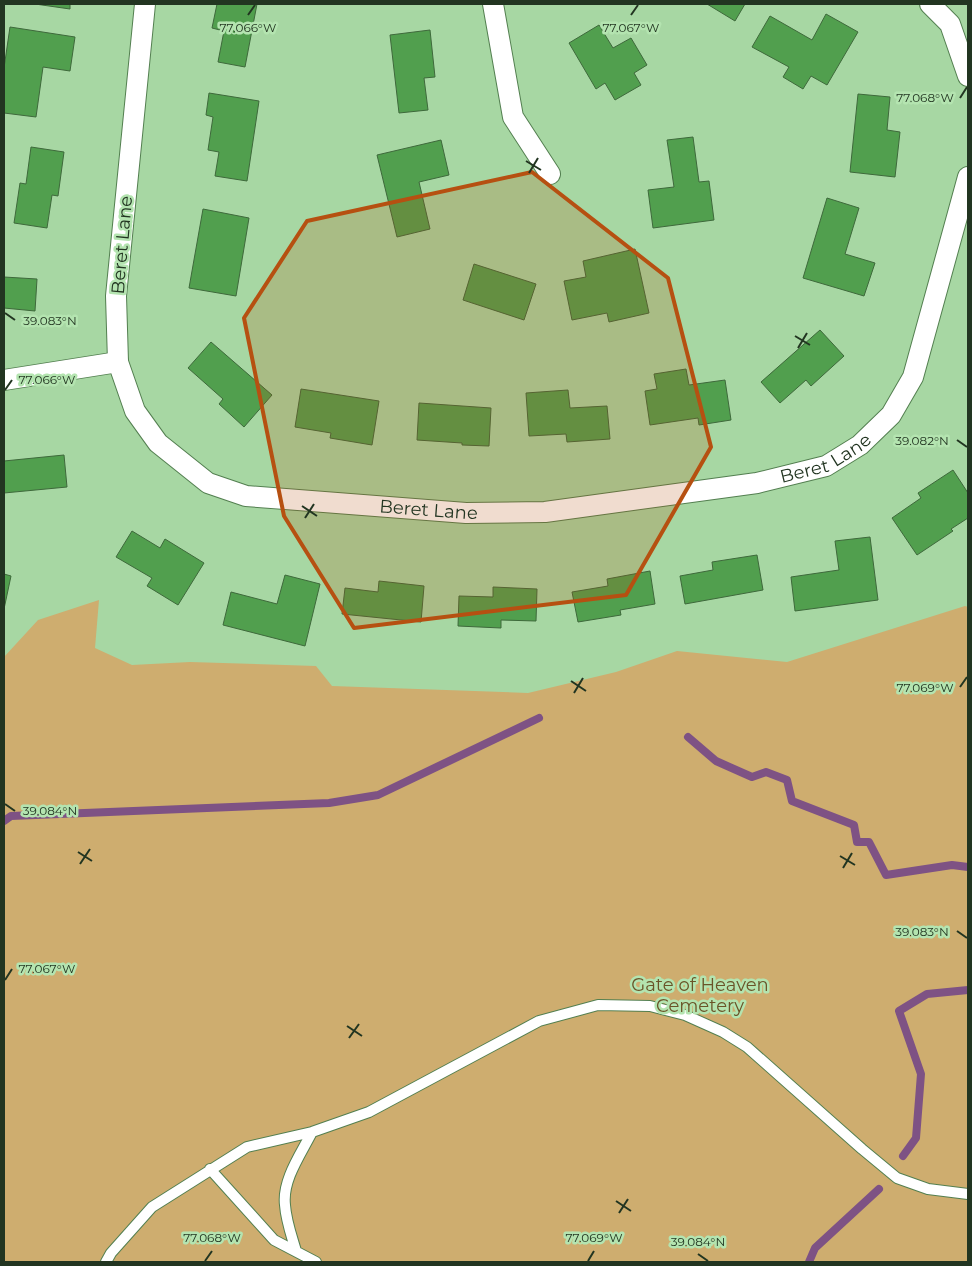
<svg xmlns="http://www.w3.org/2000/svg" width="972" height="1266" font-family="Montserrat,sans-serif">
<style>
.green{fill:#cead6f}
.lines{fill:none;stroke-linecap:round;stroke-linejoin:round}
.stream{stroke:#7e5284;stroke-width:8}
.building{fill:#519f4e;stroke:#3e693b}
.service-casing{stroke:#537f50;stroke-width:12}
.minor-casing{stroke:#537f50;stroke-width:22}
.service{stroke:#fff;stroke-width:10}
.minor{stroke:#fff;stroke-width:20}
.marked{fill:#b65011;fill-opacity:0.2;stroke:#b65011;stroke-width:4;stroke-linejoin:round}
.ticks{fill:none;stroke:#223521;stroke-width:2}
.labels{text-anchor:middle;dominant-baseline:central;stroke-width:5;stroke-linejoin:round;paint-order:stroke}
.street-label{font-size:18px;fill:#223521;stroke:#b4e4b0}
.park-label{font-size:18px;fill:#6a5428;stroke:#b4e4b0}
.ticks-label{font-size:12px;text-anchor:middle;fill:#223521;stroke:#b4e4b0;stroke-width:5;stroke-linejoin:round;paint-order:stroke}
</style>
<rect width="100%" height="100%" fill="#a7d7a3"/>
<!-- green -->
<path class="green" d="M99 600 95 648 132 665 190 662 316 666 332 686 528 693 616 672 677 651 787 662 965 606 968 607V1262H4V657L38 620Z"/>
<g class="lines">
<!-- stream -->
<path class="stream" d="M688 737 716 761 752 777 766 772 787 780 792 801 854 825 857 842H869L886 875 952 865 968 867
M4 821 11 816 329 803 378 795 539 718
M903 1156 916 1138 921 1074 899 1011 927 994 968 990
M809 1262 815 1248 879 1189"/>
</g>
<!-- building -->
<path class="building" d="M35 4H70V9Z
M217 4H257L245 67 218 62 224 31 212 28Z
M707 4H745L735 21Z
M826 14 858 32 827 85 811 76 803 89 783 77 789 67 752 47 770 16 812 40Z
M599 25 613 48 631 38 647 65 634 73 641 85 615 100 605 83 596 89 569 43Z
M10 27 75 37 70 71 43 67 36 117 4 113V68Z
M430 30 435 77 424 78 428 110 399 113 390 35Z
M209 93 259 101 247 181 215 176 219 152 208 150 213 117 206 115Z
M858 94 890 97 887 130 900 132 895 177 850 172Z
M693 137 699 182 709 181 714 220 653 228 648 190 674 187 667 140Z
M441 140 449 175 419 182 430 229 397 237 377 155Z
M31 147 64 152 58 196 52 195 47 228 14 223 20 183 26 184Z
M827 198 859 208 845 254 875 263 864 296 803 278Z
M203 209 249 218 236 296 189 288Z
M635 249 649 313 609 322 607 313 572 320 564 281 586 277 583 261Z
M474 264 536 284 524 320 463 300Z
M4 277 37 279 35 311 4 308Z
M820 330 844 356 811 386 806 380 780 403 761 382Z
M211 342 272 395 244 427 219 404 223 399 188 368Z
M686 369 689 385 725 380 731 420 699 425 698 418 650 425 645 391 657 389 654 374Z
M301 389 379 401 372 445 330 438 331 433 295 427Z
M568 390 570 408 607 406 610 439 567 442 566 434 529 436 526 393Z
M419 403 491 408 489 446 462 445V443L417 440Z
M64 455 67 487 4 493V461Z
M953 470 968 493V518L951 529 953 531 917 555 892 518 921 498 918 493Z
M132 531 160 548 165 539 204 563 178 605 147 586 152 578 116 557Z
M870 537 878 600 795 611 791 577 839 570 835 541Z
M757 555 763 590 685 604 680 576 713 570 712 562Z
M650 571 655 604 620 610 621 615 578 622 572 592 608 586 607 579Z
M4 574 11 576 4 609Z
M285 575 320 584 305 646 223 625 231 592 277 604Z
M379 581 424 586 421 622 342 614 345 588 378 592Z
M493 587 537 589 536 621 501 620V628L458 626 459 596 493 597Z"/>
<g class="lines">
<defs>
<path id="service" d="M210 1169 274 1240 316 1262
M296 1251C292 1237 286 1221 285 1205 282 1180 301 1154 312 1132
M106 1262 111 1253 152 1207 247 1147 312 1132 369 1112 539 1021 598 1005 650 1006 685 1015 723 1032 747 1047 862 1149 897 1178 928 1189 968 1194"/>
<g id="minor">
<path id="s1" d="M145 4 116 296 118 362 135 411 158 443 208 483 246 496 466 513 545 512 757 483 826 466 860 445 891 415 913 377 968 177"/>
<path d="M493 4 513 117 550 174"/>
<path d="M930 4 950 24 968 76"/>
<path d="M4 380 118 362"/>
</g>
</defs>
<!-- service casing -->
<use href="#service" class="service-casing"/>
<!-- minor casing -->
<use href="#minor" class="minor-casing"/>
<!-- service -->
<use href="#service" class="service"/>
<!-- minor -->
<use href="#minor" class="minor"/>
</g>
<!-- marked area -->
<path class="marked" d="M532 172 668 278 711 447 626 595 354 628 284 516 244 318 307 221Z"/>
<!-- ticks -->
<path class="ticks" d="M248 15 255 5M631 15 638 5M960 98 967 87M526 161 541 170M529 173 538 158M5 313 15 320M795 336 810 345M798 348 807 333M5 390 12 380M957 440 967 447M302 506 317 516M305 518 314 504M571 681 586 691M960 687 967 677M574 693 583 678M5 804 15 811M78 852 92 861M840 856 855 865M80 864 90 849M843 868 852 853M957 931 967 938M5 980 12 969M347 1026 362 1036M349 1038 359 1024M616 1201 631 1211M619 1213 628 1199M698 1254 708 1261M205 1261 212 1251M588 1261 594 1251"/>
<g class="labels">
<!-- street labels -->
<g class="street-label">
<text transform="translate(122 245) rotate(-85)">Beret Lane</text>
<text stroke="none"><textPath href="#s1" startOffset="1142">Beret Lane</textPath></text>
<text stroke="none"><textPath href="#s1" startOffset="738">Beret Lane</textPath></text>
</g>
<!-- park labels -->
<g class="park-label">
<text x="700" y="985">Gate of Heaven<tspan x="700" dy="21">Cemetery</tspan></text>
</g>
</g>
<g class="ticks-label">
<text x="248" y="32">77.066°W</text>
<text x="631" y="32">77.067°W</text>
<text x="925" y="102">77.068°W</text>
<text x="50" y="325">39.083°N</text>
<text x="47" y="384">77.066°W</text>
<text x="922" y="445">39.082°N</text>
<text x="925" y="692">77.069°W</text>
<text x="50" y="815">39.084°N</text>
<text x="922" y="936">39.083°N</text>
<text x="47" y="973">77.067°W</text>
<text x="212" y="1242">77.068°W</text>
<text x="594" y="1242">77.069°W</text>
<text x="698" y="1246">39.084°N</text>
</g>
<!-- border -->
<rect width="972" height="1266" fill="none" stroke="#223521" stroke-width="10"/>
</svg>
